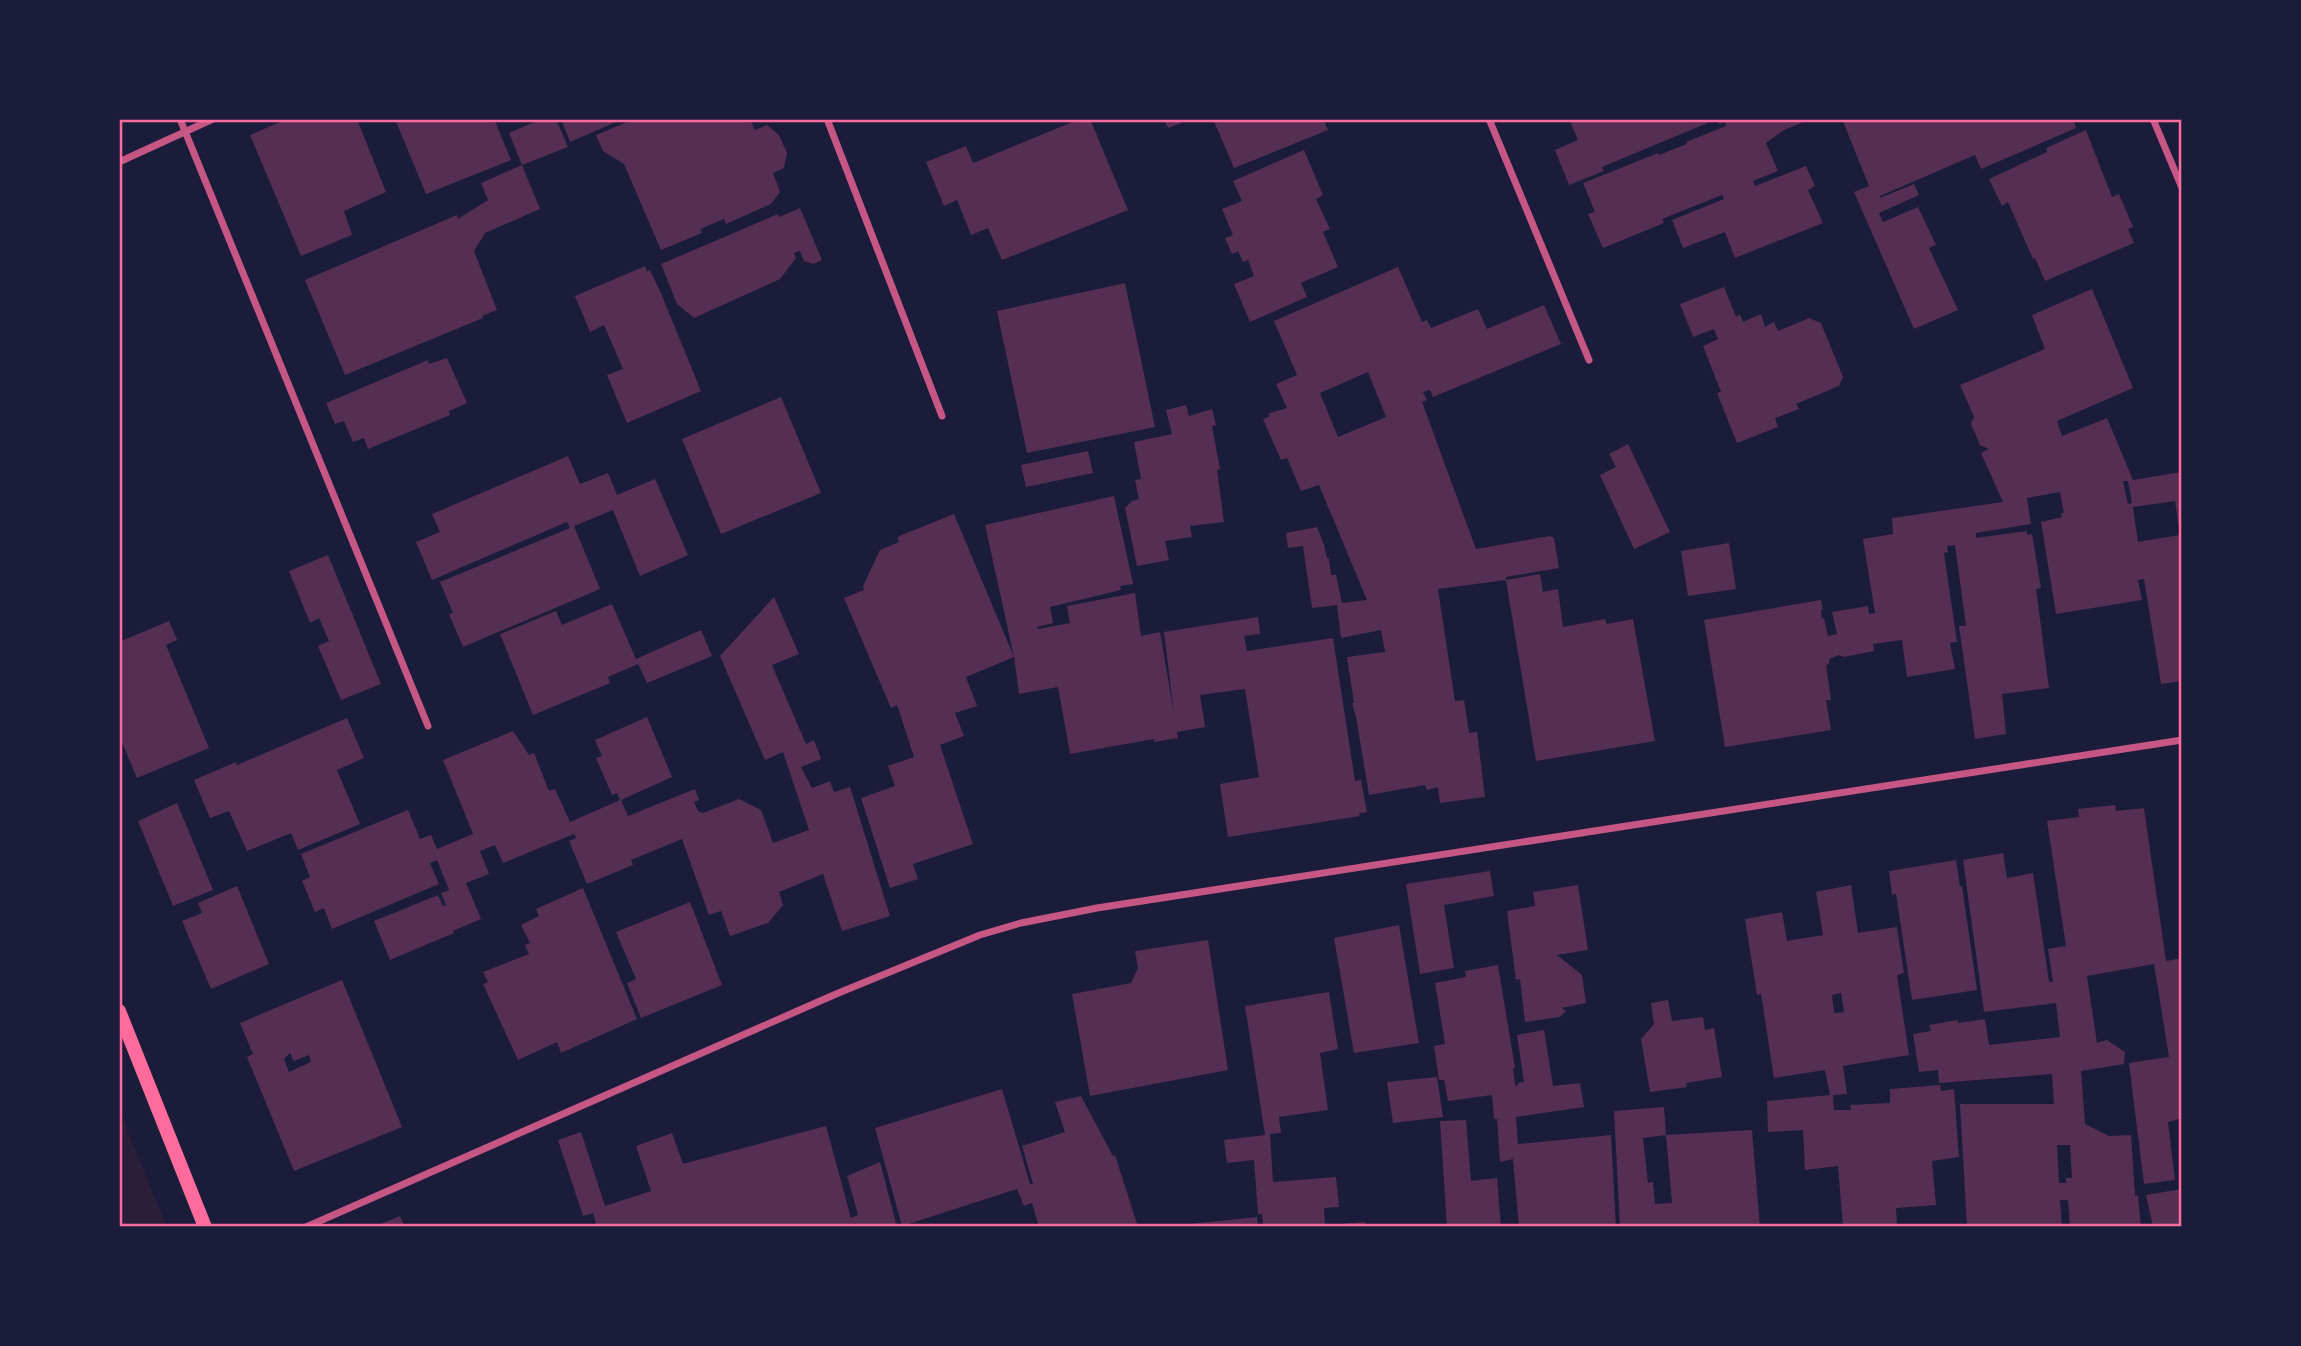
<svg xmlns="http://www.w3.org/2000/svg" width="2301" height="1346" font-family="'PT Serif',serif">
<style>
.green{fill:#2a1e3b}
.building{fill:#542f53;fill-rule:evenodd}
.lines{fill:none;stroke-linecap:round;stroke-linejoin:round}
.minor{stroke:#c65784;stroke-width:7}
.secondary{stroke:#ff6b9d;stroke-width:14}
.neatline{fill:none;stroke:#ff6b9d;stroke-width:2.5}
</style>
<rect width="100%" height="100%" fill="#1b1b3a"/>
<!-- green -->
<path class="green" d="M119 1110 167 1227H119Z"/>
<!-- building -->
<path class="building" d="M287 119H357L386 192 344 211 352 235 301 256 250 135Z
M395 119H494L511 160 426 194Z
M541 119H556L568 147 522 165 509 133Z
M561 119H623L570 142Z
M634 119H750L755 130 767 125 779 135 787 153 784 168 773 173 780 192 771 204 726 224 724 219 700 229 702 233 661 250 624 164 603 151 596 135Z
M1080 119H1090L1128 210 1002 260 988 228 971 235 957 200 944 206 926 162 966 146 973 163Z
M1164 119H1191L1168 128Z
M1213 119H1329L1324 121 1328 130 1234 168Z
M1569 119H1810L1784 130 1766 143 1778 171 1753 181 1755 186 1806 166 1815 186 1808 190 1823 223 1735 258 1725 232 1683 248 1672 220 1724 199 1722 195 1662 219 1664 223 1603 248 1588 214 1595 212 1583 183 1658 153 1659 155 1687 144 1686 142 1726 126 1725 122 1719 124 1717 119 1602 167 1604 171 1569 185 1555 150 1578 140Z
M1842 119H2073L2076 128 1981 169 1975 155 1880 196V198L1914 184 1919 195 1879 213 1883 222 1918 207 1936 245 1929 248 1958 310 1914 329 1854 192 1869 186Z
M2086 130 2112 197 2119 194 2133 227 2128 229 2134 243 2045 281 2035 258 2033 259 2008 202 2002 206 1989 179 2047 152 2046 148Z
M1304 150 1323 195 1316 199 1330 229 1323 232 1338 267 1301 283 1307 297 1250 322 1234 284 1254 276 1248 260 1243 262 1238 251 1232 254 1225 238 1233 235 1222 209 1242 201 1233 181Z
M522 165 540 209 485 233 474 251 497 310 482 316 483 318 345 375 305 280 457 215 458 219 488 200 481 183Z
M800 208 822 260 813 264 804 261 800 251 794 253 796 258 780 279 694 318 677 304 661 264 778 214 779 217Z
M645 266 647 272 650 270 660 291 701 391 627 423 607 375 623 369 604 325 590 332 575 296Z
M1398 267 1422 322 1427 320 1431 328 1478 309 1487 329 1544 305 1561 344 1433 397 1430 390 1423 392 1427 400 1422 402 1476 549 1550 536 1554 538 1559 568 1506 577V580L1540 574 1543 592 1558 589 1563 627 1605 619 1607 624 1633 619 1655 741 1536 761 1506 580 1438 589 1455 701 1464 700 1469 733 1477 732 1485 797 1440 803 1438 787 1427 790 1425 785 1369 795 1356 717 1352 703H1354L1347 657 1385 652 1381 630 1341 638 1337 605 1312 608 1303 546 1288 548 1286 533 1317 527 1324 545 1327 558 1329 559 1331 575H1336L1342 603 1367 600 1319 485 1301 491 1287 458 1281 460 1263 419 1270 416 1268 414 1287 408 1276 384 1297 375 1274 321ZM1368 372 1386 417 1338 437 1320 393Z
M1125 283 1155 427 1027 453 997 311Z
M1724 287 1736 317 1740 314 1743 322 1761 314 1765 327 1774 322 1778 331 1809 318 1821 323 1843 377 1839 386 1796 404 1799 409 1775 418 1778 427 1737 443 1717 393 1721 392 1703 346 1718 339 1714 329 1693 337 1680 304Z
M2092 289 2133 388 2057 421 2062 436 2107 418 2133 480 2182 472V681L2161 684 2144 579 2138 580 2142 600 2056 614 2041 522 2062 517 2061 513H2064L2060 492 2027 498 2031 524 1976 533V538L2027 531V535L2032 534 2041 588 2036 589 2049 688 2002 694 2006 734 1975 739 1959 626H1966L1955 545 1947 546 1948 552 1944 553 1957 642 1950 643 1955 669 1907 677 1902 640 1873 644 1874 651 1844 657 1839 655 1829 659V664L1826 665 1831 700H1826L1831 730 1725 747 1704 620 1821 600 1823 610H1821L1822 619 1824 618 1828 636 1837 634 1832 612 1868 606 1869 614 1875 613 1863 539 1893 534 1892 518 2003 502 1981 453 1989 449 1980 445 1971 424 1974 417 1960 385 2045 349 2032 315ZM2123 481H2128L2132 503 2128 504ZM2175 501 2180 535 2138 542 2133 507Z
M447 358 467 403 449 411 450 415 368 449 364 438 353 442 344 421 335 424 326 403 428 360 429 364Z
M781 397 821 493 721 534 682 439Z
M1186 405 1189 416 1212 409 1216 425 1212 426 1220 469 1217 470 1224 522 1190 526 1192 537 1165 541 1169 560 1137 566 1125 508 1132 501 1139 499 1135 480 1141 479 1134 442 1172 434 1166 410Z
M1628 444 1670 532 1634 549 1600 475 1616 467 1609 454Z
M1088 451 1093 473 1026 487 1021 465Z
M568 456 580 484 608 473 617 495 655 479 688 555 640 576 613 510 574 526 600 589 463 647 449 614 453 613 440 582 570 528 567 522 432 580 416 542 440 532 432 514Z
M1114 496 1133 584 1120 586 1121 590 1050 607 1053 623 1037 627 1038 629 1070 623 1067 606 1135 593 1141 636 1160 632 1174 714 1164 632 1258 617 1260 634 1244 636 1247 651 1333 638 1355 781 1361 780 1367 812 1359 813 1360 816 1228 837 1220 784 1259 777 1245 689 1200 695 1205 727 1177 732 1178 738 1154 742V739L1070 754 1058 687 1019 694 1014 657 966 677 977 706 955 713 964 736 940 745 973 844 913 864 918 879 890 888 861 798 895 786 888 766 914 757 897 705 891 708 844 598 864 590 863 586 880 550 899 542 897 537 954 514 1014 657 985 525Z
M1729 543 1736 589 1688 596 1681 551Z
M328 555 381 684 341 700 318 646 329 641 319 618 310 623 289 571Z
M774 597 799 654 772 665 806 744 814 740 821 759 801 767 812 788 830 781 834 792 850 787 890 916 842 931 823 874 779 892 783 905 768 923 730 936 721 911 709 915 682 839 631 860 633 865 587 884 569 841 576 838 574 834 503 863 495 845 480 851 489 874 466 883 481 919 453 931 454 933 390 960 374 921 438 895 443 906 446 905 441 893 449 890 437 860 430 863 439 884 332 929 324 908 315 912 302 881 310 877 301 854 408 810 420 839 431 835 437 849 473 834 443 760 513 731 529 755 534 753 549 791 555 789 570 822 620 800 617 793 612 795 596 758 602 756 595 740 647 717 672 777 621 800 628 816 695 789 699 800 694 802 698 811 703 813 739 799 761 810 773 843 809 830 783 752 765 760 720 656Z
M612 604 636 659 701 630 712 656 647 683 638 664 608 677 610 683 533 715 500 634 556 611 562 625Z
M169 621 177 640 166 645 209 748 137 778 119 735V642Z
M347 718 364 758 337 770 360 824 298 850 291 833 247 851 229 811 210 818 194 780 236 762 237 765Z
M177 803 213 890 173 906 138 821Z
M2115 805 2116 811 2144 808 2166 961 2182 958V1118L2168 1122 2175 1180 2144 1184 2129 1063 2169 1057 2154 964 2087 976 2097 1043 2107 1040 2125 1052 2124 1064 2081 1071 2085 1124 2109 1136 2131 1135 2135 1196 2138 1195 2141 1227H2070L2068 1200H2060L2062 1227H1967L1960 1104H2054L2052 1074 1939 1083 1938 1070 1919 1072 1913 1034 1931 1031 1929 1025 1958 1020V1023L1985 1019 1989 1045 2060 1037 2056 1003 1984 1012 1963 860 2003 853 2007 878 2033 873 2049 982H2053L2048 949 2066 946 2047 821 2079 817 2078 809ZM2057 1145H2070L2072 1178H2066V1183H2059Z
M1956 860 1960 886H1962L1977 990 1912 1000 1896 894 1892 895 1889 871Z
M1490 871 1494 896 1444 905 1454 968 1420 974 1406 884Z
M1578 885 1588 950 1557 955 1582 975 1586 1003 1562 1008 1566 1011 1560 1017 1525 1022 1520 979 1516 980 1507 911 1535 906 1533 892Z
M1851 885 1858 933 1897 927 1904 973 1897 975 1909 1055 1843 1066 1847 1094 1833 1095 1834 1110H1851L1850 1105 1890 1103V1089L1940 1085 1941 1091 1954 1089 1959 1157 1932 1161 1936 1205 1896 1208 1897 1227H1843L1838 1166 1805 1170 1803 1130 1768 1132 1767 1101 1830 1095 1825 1070 1774 1078 1761 994 1757 995 1745 919 1782 912 1787 941 1823 935 1816 892ZM1841 993 1844 1012 1834 1013 1832 995Z
M237 886 269 964 211 989 182 921 202 913 198 903Z
M583 888 637 1019 561 1053 557 1042 518 1060 483 984 488 982 483 972 529 954 525 945 530 943 521 925 539 916 536 909Z
M690 902 722 985 641 1018 627 983 636 979 616 932Z
M1399 925 1419 1043 1354 1053 1334 938Z
M1208 940 1228 1070 1090 1096 1072 994 1131 983 1138 968 1135 951Z
M1498 965 1515 1068H1513L1515 1084 1517 1086 1518 1083 1524 1082 1517 1035 1544 1030 1553 1086 1580 1083 1584 1107 1516 1117 1518 1144 1611 1135 1616 1227H1519L1513 1159 1500 1162 1497 1119H1494L1492 1095 1448 1101 1444 1080H1439L1434 1046 1445 1044 1435 983 1466 977 1465 971Z
M342 980 402 1127 294 1171 247 1057 253 1054 240 1023ZM290 1053 294 1061 309 1055 311 1062 289 1072 284 1059Z
M1329 992 1338 1049 1320 1053 1328 1110 1279 1117 1281 1133 1270 1134 1273 1182 1336 1177 1339 1207 1324 1208 1325 1227H1263L1262 1214H1258L1254 1160 1227 1163 1224 1140 1265 1135 1245 1006Z
M1668 1000 1672 1021 1703 1017 1705 1030 1714 1028 1722 1077 1686 1083 1687 1087 1650 1092 1641 1039 1654 1024 1651 1003Z
M1437 1077 1443 1117 1393 1123 1387 1082Z
M1002 1089 1030 1184H1033L1022 1146 1065 1132 1055 1102 1081 1096 1113 1156 1115 1155 1138 1227H1039L1032 1203 1024 1206 1017 1189 902 1226 875 1128Z
M1664 1107 1666 1135 1752 1130 1760 1227H1620L1614 1111ZM1666 1135 1672 1203 1655 1204 1653 1182 1648 1183 1643 1138Z
M1466 1120 1471 1181 1497 1178 1501 1227H1447L1440 1121Z
M826 1126 851 1218 858 1215 847 1176 880 1162 897 1227H597L593 1213 583 1216 558 1140 581 1132 605 1206 651 1191 636 1146 672 1133 683 1164Z
M2182 1189V1227H2153L2146 1195Z
M400 1216 405 1227H373Z
M1257 1217 1258 1227H1180V1225Z
M1365 1222 1366 1227H1340V1224Z"/>
<g class="lines">
<!-- minor -->
<path class="minor" d="M180 119 428 726
M827 119 942 416
M1489 119 1589 360
M2153 119 2182 188
M119 162 213 119
M306 1227 836 994 980 935 1021 923 1097 908 2182 740"/>
<!-- secondary -->
<path class="secondary" d="M119 1011 205 1227"/>
</g>
<!-- border -->
<rect width="2301" height="1346" fill="none" stroke="#1b1b3a" stroke-width="242"/>
<rect x="121" y="121" width="2059" height="1104" class="neatline"/>
</svg>
